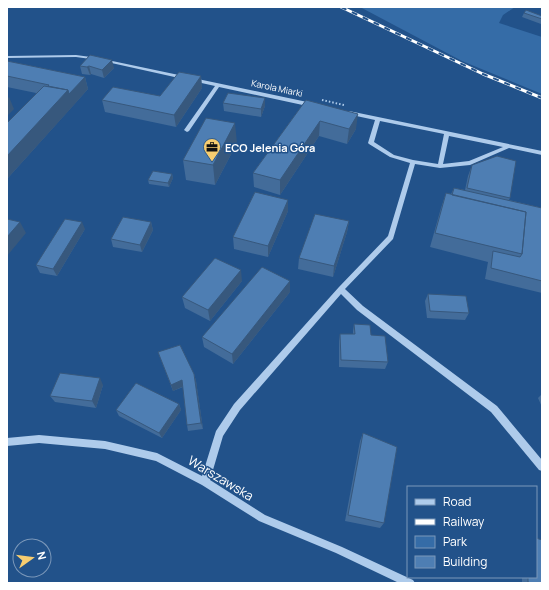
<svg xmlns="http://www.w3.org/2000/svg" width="549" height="590" font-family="Manrope,sans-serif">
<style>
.green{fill:#356ca7}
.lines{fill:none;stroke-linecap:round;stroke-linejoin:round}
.path{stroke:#aecbeb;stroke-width:2;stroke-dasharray:1.5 2;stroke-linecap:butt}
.minor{fill:#aecbeb;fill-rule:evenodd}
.rail-casing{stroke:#fff;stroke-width:3}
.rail{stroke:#22528a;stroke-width:2;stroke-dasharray:6;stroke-linecap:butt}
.wall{fill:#436c9a}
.shaded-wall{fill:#37587d}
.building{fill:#4e7eb3;stroke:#37587d}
.labels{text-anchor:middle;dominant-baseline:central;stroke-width:3;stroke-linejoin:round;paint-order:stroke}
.far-street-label{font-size:9px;fill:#fff;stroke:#22528a}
.poi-label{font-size:11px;font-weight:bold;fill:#fff;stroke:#22528a;text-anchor:start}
.near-street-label{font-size:13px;fill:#fff;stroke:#22528a}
</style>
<rect width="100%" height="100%" fill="#22528a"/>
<!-- green -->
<path class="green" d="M360 7H515L503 15 499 23 542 37V94L462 61Z"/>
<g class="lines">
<!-- path -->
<path class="path" d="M322 100 344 105"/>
<!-- minor -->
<path class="minor" d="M76 55 98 58 312 103 315 105 312 107 219 87 189 131 187 132 184 130 215 86 98 60 76 57 7 58V56Z
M349 111 542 151V155L509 148 470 165 440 168 415 164 393 239 345 289 363 306 497 406 542 460V471L539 470 491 412 357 310 341 294 240 410 223 436 210 480 265 515 342 547 413 580 415 583H399L336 553 259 521 202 485 156 461 105 449 39 443 7 446V438L39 435 105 441 157 453 202 476 216 431 234 404 339 287 388 236 410 163 390 157 369 144 368 143 375 120 347 114V112ZM380 121 444 134 438 164 413 160 394 155 374 142ZM449 136 503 147 469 161 443 164Z"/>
<defs>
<path id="rail" d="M341 7 483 74 542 98"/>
</defs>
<!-- rail casing -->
<use href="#rail" class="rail-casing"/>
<!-- rail -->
<use href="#rail" class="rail"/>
</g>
<!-- wall -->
<path class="wall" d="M524 13 542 16V23L541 24 522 17Z
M90 55 114 68 104 78 91 74 90 75 82 74 80 66Z
M7 61 85 77 88 89 7 179 36 93 7 87Z
M201 76 202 88 176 127 105 112 102 100 160 96Z
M306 100 356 129 347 144 319 136 280 195 254 187 253 173Z
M223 103 265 106 261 117 224 111Z
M237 143 215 185 186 180 183 160Z
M472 165 510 198 509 200 542 208V293L485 279 488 262 430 247 441 208 446 193 451 194 454 188 465 190 468 176Z
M172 174 173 178 169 187 149 184 148 180Z
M288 200V211L268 257 234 249 233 237Z
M349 221 347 232 333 277 298 269 299 258Z
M151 222 153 230 142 252 113 247 111 239Z
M85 229 57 276 40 273 36 265Z
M242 281 210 321 185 308 182 297Z
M290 292 233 364 204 347 202 337Z
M428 294 469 313 465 320 427 318 425 301Z
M354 324 371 335 388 362 385 369 339 367V341L340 334H353V331Z
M158 352 194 374 196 381 203 429 188 431 187 425 183 387 173 391Z
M103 385 96 408 55 402 50 396Z
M542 394V407L538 398Z
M179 404 181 410 162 438 119 416 116 410Z
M363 433 384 523 380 528 345 521 360 441Z
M522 577H536L542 583H522Z"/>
<!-- shaded-wall -->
<path class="shaded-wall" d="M112 60 114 68 104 78 102 70Z
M89 66 91 74 90 75 87 67Z
M201 76 202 88 176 127 174 115Z
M85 77 88 89 73 106 69 94Z
M68 90 73 106 7 179V156Z
M9 97 14 109 7 116V99Z
M265 98V106L261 117V109Z
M358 114 356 129 347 144 349 129Z
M320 121 319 136 280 195V180Z
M235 123 237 143 215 185 213 165Z
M172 174 173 178 169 187 168 183Z
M288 200V211L268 257V246Z
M349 221 347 232 333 277 334 266Z
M20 222 26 233 7 256V237Z
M82 222 85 229 57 276 53 269Z
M151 222 153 230 142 252 140 245Z
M241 270 242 281 210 321 208 310Z
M290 281V292L233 364 232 354Z
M194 374 196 381 203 429 201 423Z
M100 378 103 385 96 408 92 401Z
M182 380 184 386 173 391 171 385Z
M179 404 181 410 162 438 159 433Z"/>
<!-- building -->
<path class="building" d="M526 10 542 16V19L524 13Z
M90 55 112 60 102 70 89 66 87 67 80 66Z
M7 61 85 77 69 94 68 90 48 86 49 85 7 76Z
M179 72 201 76 174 115 102 100 113 87 160 96Z
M44 86 68 90 7 156V123Z
M228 93 265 98 261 109 223 103Z
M306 100 358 114 349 129 320 121 280 180 253 173Z
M206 118 235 123 213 165 183 160Z
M497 156 516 161 510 198 467 188 472 165Z
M153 171 172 174 168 183 148 180Z
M454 188 542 208V281L491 268 493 251 520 257 522 254 526 212 452 195Z
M255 192 288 200 268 246 233 237Z
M446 193 526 212 522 254 435 233Z
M315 214 349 221 334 266 299 258Z
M123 217 151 222 140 245 111 239Z
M7 219 20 222 7 237Z
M65 219 82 222 53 269 36 265Z
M215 258 241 270 208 310 182 297Z
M262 267 290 281 232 354 202 337Z
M428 294 466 296 469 313 430 311Z
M354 324 370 325 371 335 385 336 388 362 341 360 340 334H355Z
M180 345 194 374 201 423 187 425 182 380 171 385 158 352Z
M60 373 100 378 92 401 50 396Z
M136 383 179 404 159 433 116 410Z
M363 433 397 447 384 523 348 515Z
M536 538 542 540V583H530L528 582V577H536Z"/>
<!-- icons -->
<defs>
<symbol id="office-pin" viewBox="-11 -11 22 30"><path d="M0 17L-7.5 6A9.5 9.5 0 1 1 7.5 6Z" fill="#f7cd70" stroke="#22528a"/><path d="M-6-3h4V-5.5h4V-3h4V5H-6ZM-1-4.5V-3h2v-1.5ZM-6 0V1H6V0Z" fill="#111"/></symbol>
</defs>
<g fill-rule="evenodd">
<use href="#office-pin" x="202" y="137" width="20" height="27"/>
</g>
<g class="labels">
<!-- far-street labels -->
<g class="far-street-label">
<text transform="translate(277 88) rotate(12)">Karola Miarki</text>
</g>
<!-- poi labels -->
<g class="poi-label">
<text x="225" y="147">ECO Jelenia Góra</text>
</g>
<!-- near-street labels -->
<g class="near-street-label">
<text transform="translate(221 478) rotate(31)">Warszawska</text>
</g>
</g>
<!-- border -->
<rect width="549" height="590" fill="none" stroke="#ffffff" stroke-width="16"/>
<!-- legend -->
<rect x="407" y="486" width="130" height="92" fill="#22528a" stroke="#7a97b9"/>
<rect x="415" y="499" width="20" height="6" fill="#aecbeb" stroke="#7a97b9"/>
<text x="443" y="506" font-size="12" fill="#ffffff">Road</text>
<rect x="415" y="519" width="20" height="6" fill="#ffffff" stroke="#7a97b9"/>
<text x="443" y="526" font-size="12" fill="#ffffff">Railway</text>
<rect x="415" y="536" width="20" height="12" fill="#356ca7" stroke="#7a97b9"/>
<text x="443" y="546" font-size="12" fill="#ffffff">Park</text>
<rect x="415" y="556" width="20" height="12" fill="#4e7eb3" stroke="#7a97b9"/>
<text x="443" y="566" font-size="12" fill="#ffffff">Building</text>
<!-- north arrow -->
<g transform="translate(32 558) rotate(76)"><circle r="19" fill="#22528a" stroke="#7a97b9"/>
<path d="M0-3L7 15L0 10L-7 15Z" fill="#f7cd70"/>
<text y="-6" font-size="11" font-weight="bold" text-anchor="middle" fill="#ffffff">N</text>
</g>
</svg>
